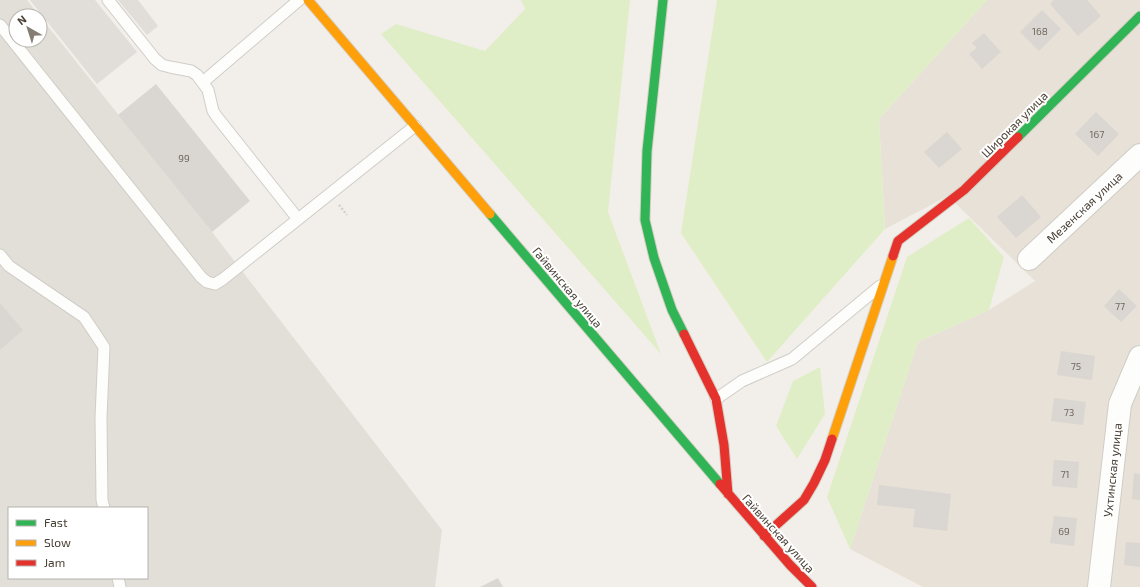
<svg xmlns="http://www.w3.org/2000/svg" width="1140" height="587" font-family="'Exo 2',sans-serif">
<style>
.residential{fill:#e7e1d7}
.industrial{fill:#e2ded8;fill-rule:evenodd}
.green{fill:#e0eec7}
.parking{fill:#e1deda}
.building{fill:#dad6d1}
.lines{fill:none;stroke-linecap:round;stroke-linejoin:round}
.lane-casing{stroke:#d0cdc7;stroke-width:13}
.street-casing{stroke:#d0cdc7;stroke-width:24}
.fast-casing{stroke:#d3cec2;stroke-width:11}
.slow-casing{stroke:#d3cec2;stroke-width:11}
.jam-casing{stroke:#d3cec2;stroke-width:11}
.path{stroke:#d2cfca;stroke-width:2.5;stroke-dasharray:2 2;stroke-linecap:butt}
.lane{stroke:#fdfdfc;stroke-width:11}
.street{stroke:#fdfdfc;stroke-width:22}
.fast{stroke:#30b455;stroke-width:9}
.slow{stroke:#ff9f0a;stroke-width:9}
.jam{stroke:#e5322d;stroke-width:9}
.labels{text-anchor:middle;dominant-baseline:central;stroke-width:4;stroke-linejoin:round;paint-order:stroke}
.number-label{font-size:10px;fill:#6f675e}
.street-label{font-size:12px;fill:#494035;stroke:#fff}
</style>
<rect width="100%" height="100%" fill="#f2efea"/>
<!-- residential -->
<path class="residential" d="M987 0H1140V587H923L850 549 918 342 989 310 1035 281 948 196 885 229 879 119Z"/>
<!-- industrial -->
<path class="industrial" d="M0 0H27L212 232 442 530 435 587H0ZM16 16H40V40H16ZM9 508H147V578H9Z"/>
<!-- green -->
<path class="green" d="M521 0H630L608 212 661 354 381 34 396 24 485 51 525 9Z
M717 0H987L879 119 885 229 767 362 681 233Z
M969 218 1004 257 989 310 918 342 850 549 827 497 907 257Z
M820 367 825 414 797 459 776 426 793 381Z"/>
<!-- parking -->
<path class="parking" d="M30 0H95L137 52 97 84Z
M118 0H138L158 26 147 35Z"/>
<!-- building -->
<path class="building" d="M1054 0H1087L1101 16 1078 36 1050 4Z
M1042 10 1061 29 1039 51 1020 32Z
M984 33 1001 52 982 69 969 54 977 48 972 43Z
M156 84 250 201 212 232 118 115Z
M1096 112 1119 134 1098 156 1075 134Z
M947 132 962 149 939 168 924 152Z
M1022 195 1041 217 1016 238 997 217Z
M1119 289 1137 306 1121 322 1104 306Z
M0 303 23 330 0 350Z
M1061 351 1095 356 1092 380 1057 375Z
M1054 398 1086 402 1083 425 1051 421Z
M1054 460 1079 462 1077 488 1052 486Z
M1134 473 1140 474V500L1132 499Z
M879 485 951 494 947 531 913 527 915 509 877 505Z
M1054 516 1077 518 1074 546 1050 543Z
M1126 542 1140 543V567L1124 565Z
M498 578 503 587H480Z"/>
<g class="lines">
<defs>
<path id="lane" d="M108 0 155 59 162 65 170 67 191 71 197 75 208 90 213 111 217 117 298 219
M0 25 201 277 207 282 215 284 223 279 415 126
M203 82 299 0
M0 255 9 266 84 317 104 347 101 418 102 500 104 508
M716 399 742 381 792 359 880 286
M118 578 120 587"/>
<path id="street" d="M1029 259 1140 155
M1099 587 1120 404 1140 357"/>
<path id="fast" d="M663 0 647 151 645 220 654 258 672 310 684 334
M1018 137 1140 16
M490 214 720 484"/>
<path id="slow" d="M308 0 490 214
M832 439 893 256"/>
<path id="jam" d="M893 256 898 241 964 190 1018 137
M684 334 716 399 724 445 728 494
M720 484 790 565 812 587
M764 536 804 500 814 483 825 460 832 439"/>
</defs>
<!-- lane casing -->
<use href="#lane" class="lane-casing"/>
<!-- street casing -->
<use href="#street" class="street-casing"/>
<!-- fast casing -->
<use href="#fast" class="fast-casing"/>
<!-- slow casing -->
<use href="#slow" class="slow-casing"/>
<!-- jam casing -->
<use href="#jam" class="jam-casing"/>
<!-- path -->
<path class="path" d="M339 205 347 215"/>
<!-- lane -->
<use href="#lane" class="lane"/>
<!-- street -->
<use href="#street" class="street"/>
<!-- fast -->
<use href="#fast" class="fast"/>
<!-- slow -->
<use href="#slow" class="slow"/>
<!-- jam -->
<use href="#jam" class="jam"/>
</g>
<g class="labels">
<!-- number labels -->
<g class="number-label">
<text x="1040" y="31">168</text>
<text x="1097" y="134">167</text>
<text x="184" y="158">99</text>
<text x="1120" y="306">77</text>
<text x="1076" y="366">75</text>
<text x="1069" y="412">73</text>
<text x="1065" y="474">71</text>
<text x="1064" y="531">69</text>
</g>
<!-- street labels -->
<g class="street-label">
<text transform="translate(1014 124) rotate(-45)">Широкая улица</text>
<text transform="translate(1084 207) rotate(-43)">Мезенская улица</text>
<text transform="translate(568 287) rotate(50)">Гайвинская улица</text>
<text transform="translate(1112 470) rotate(-84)">Ухтинская улица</text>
<text transform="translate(779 533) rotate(48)">Гайвинская улица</text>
</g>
</g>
<!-- legend -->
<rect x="8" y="507" width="140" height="72" fill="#ffffff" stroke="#b6b3ae"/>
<rect x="16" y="520" width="20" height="6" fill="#30b455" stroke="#b6b3ae"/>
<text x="44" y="527" font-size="12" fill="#494035">Fast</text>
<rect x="16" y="540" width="20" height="6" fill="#ff9f0a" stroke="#b6b3ae"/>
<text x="44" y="547" font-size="12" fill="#494035">Slow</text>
<rect x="16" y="560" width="20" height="6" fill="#e5322d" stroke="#b6b3ae"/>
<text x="44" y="567" font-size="12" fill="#494035">Jam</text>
<!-- north arrow -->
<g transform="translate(28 28) rotate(321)"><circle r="19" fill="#ffffff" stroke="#b6b3ae"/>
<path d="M0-3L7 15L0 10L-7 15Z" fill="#847d74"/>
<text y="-6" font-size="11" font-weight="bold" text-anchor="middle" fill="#494035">N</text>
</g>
</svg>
